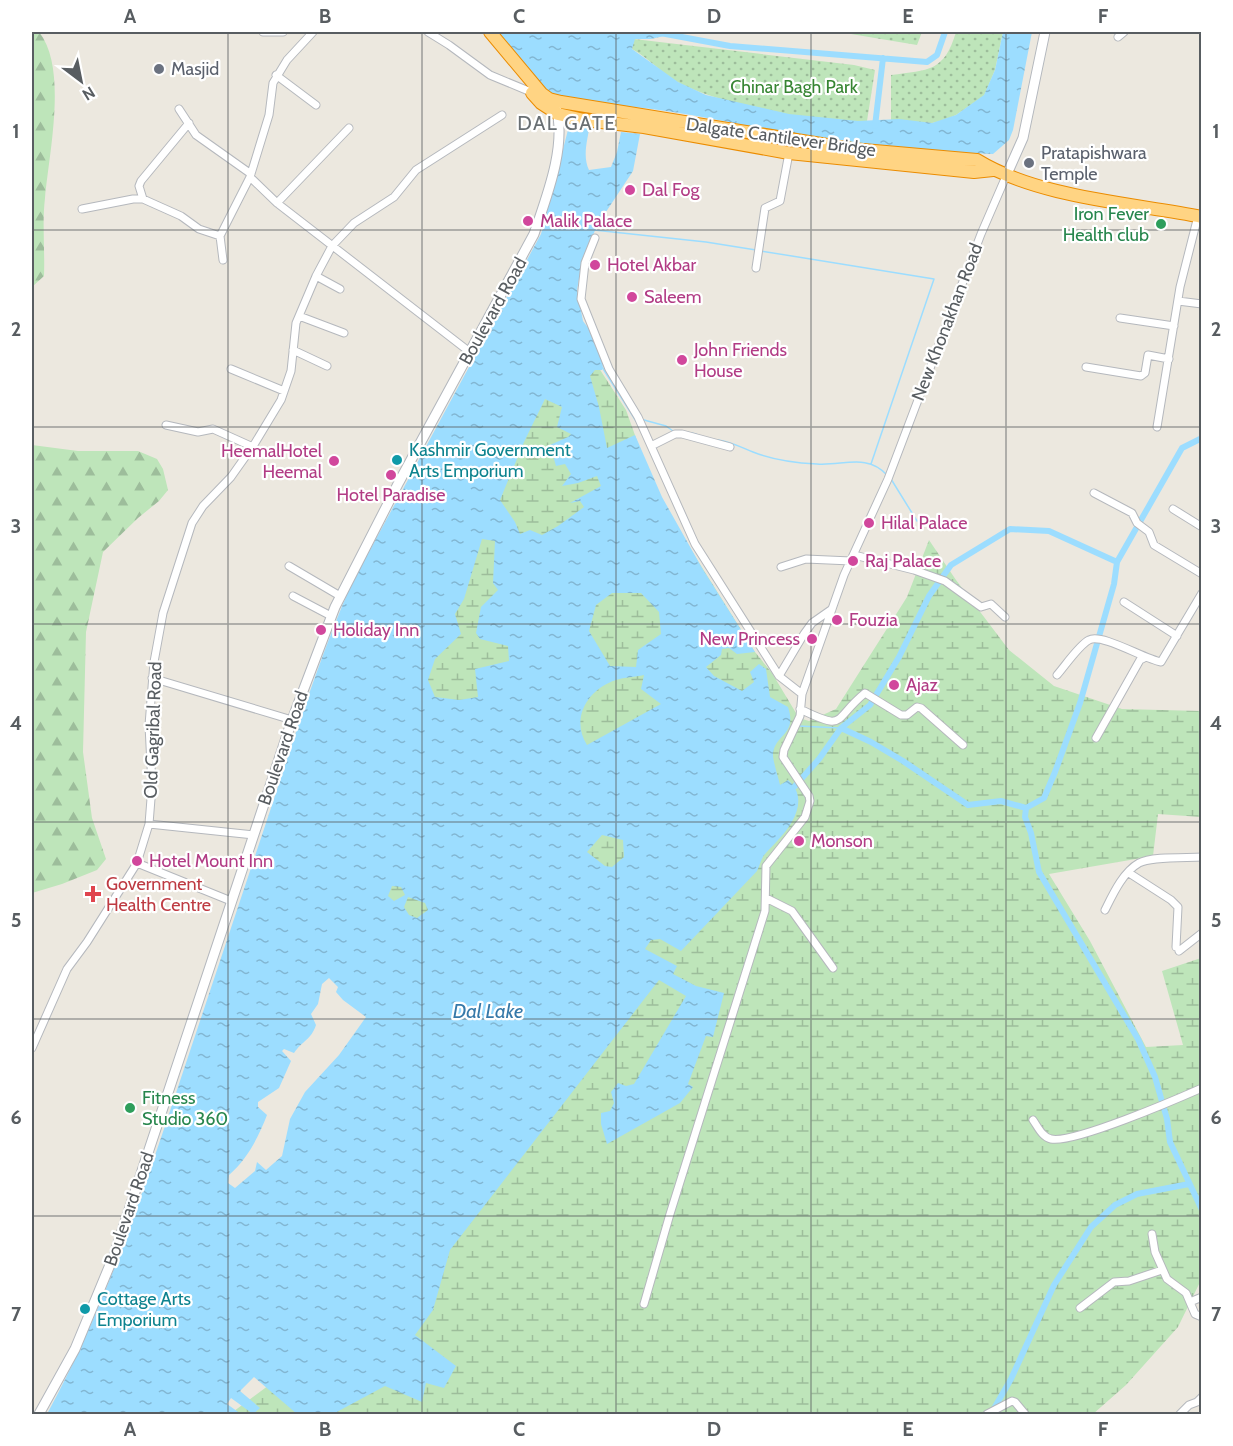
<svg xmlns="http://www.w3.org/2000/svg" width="1233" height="1446" font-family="Cabin,sans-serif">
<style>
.grass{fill:url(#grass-dots)}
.forest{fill:url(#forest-firs)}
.wetland{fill:url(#wetland-marsh)}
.water{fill:url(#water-ripples);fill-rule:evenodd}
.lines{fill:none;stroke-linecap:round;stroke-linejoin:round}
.stream{stroke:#9cddff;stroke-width:1.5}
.canal{stroke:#9cddff;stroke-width:6}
.street-casing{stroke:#b5b8bd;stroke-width:9}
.secondary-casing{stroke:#b3b7bd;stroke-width:11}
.highway-casing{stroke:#eb8c00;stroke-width:14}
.street{stroke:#fff;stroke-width:7}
.secondary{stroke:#fff;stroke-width:9}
.highway{stroke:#ffd483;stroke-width:12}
.grid{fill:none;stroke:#585d61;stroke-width:1.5;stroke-opacity:0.55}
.worship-dot{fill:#6b7280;stroke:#fff;stroke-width:2}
.hotel-dot{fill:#d1479c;stroke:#fff;stroke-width:2}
.leisure-dot{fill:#2e9e5b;stroke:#fff;stroke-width:2}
.culture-dot{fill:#0f9aa8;stroke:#fff;stroke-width:2}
.health-dot{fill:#e0444e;stroke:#fff;stroke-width:2}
.labels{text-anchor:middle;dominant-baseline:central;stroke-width:4.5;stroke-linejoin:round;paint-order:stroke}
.worship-label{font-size:18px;fill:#5b616d;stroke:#fff;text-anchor:start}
.park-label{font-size:18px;fill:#368532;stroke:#fff}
.street-label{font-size:18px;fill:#585d61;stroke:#fff}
.hotel-label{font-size:18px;fill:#b23c85;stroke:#fff;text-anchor:start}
.leisure-label{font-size:18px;fill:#27864d;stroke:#fff;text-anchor:end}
.culture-label{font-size:18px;fill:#0d838f;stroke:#fff;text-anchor:start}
.health-label{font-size:18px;fill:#be3a42;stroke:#fff;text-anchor:start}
.neighbourhood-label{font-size:20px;letter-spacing:1.5px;fill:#696f73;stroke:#fff}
.water-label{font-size:20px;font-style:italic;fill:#3679a9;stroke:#fff}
.neatline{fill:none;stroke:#585d61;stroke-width:2}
.grid-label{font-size:20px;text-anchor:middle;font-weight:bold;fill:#585d61}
</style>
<defs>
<pattern id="grass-dots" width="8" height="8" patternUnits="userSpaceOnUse" patternTransform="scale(1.5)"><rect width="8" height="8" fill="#bee5ba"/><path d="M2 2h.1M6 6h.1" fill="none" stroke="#9dbd9b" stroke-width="1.8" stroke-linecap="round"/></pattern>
<pattern id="forest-firs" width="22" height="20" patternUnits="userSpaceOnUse" patternTransform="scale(1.5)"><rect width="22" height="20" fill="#bee5ba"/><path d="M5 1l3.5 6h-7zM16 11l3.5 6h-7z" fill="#9dbd9b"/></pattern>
<pattern id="wetland-marsh" width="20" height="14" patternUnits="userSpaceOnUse" patternTransform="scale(1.5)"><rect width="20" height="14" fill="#bee5ba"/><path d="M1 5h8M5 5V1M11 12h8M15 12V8" fill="none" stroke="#9dbd9b"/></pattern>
<pattern id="water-ripples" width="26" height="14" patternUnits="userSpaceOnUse" patternTransform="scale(1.5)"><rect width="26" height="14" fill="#9cddff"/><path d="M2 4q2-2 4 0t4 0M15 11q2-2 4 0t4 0" fill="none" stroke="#82b6d2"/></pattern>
</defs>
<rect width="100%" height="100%" fill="#ece8df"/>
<!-- grass -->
<path class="grass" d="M839 32H922L917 45Z
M956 32H1003L995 70 984 96 956 115 945 120 932 123 891 120V75C929 70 944 72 956 32Z
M634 39 854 65 875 70 867 121C816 123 727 106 681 84 663 75 649 58 632 49Z"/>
<!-- forest -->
<path class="forest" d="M32 32H39C68 68 49 153 45 198 42 223 45 250 44 276L32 287Z
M32 445 78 451H138L157 459 163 469 168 490 159 501 138 518 103 552 86 632 83 752 92 818 106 859 97 870 62 884 32 893Z"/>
<!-- wetland -->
<path class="wetland" d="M550 292 626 410 656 494 755 652 772 673 799 718 809 721 836 709 907 597 929 540 956 580 1009 650 1054 686 1122 709 1201 711V817L1158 814 1153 856 1049 874 1090 941 1146 1047 1183 1045 1162 971 1201 958V1280L1178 1327 1126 1385 1093 1414H230L397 1290 442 1019 341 930Z"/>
<!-- water -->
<path class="water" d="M497 32H664V36L651 39H635L632 49 678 82 706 95 789 114 858 121 899 119 932 123 956 115 984 95 995 70 1003 32H1032L1013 130 1009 140 993 154C947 152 901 151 856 145 766 133 675 105 585 104L581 123 590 124C588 138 582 156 589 170L611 167 617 152 621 132 640 134 633 171 598 224 583 257 577 290 583 321 592 333 603 364 602 370H595L590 376 599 407 607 448 635 435 662 497 702 568 755 652 737 654 729 648 722 649 721 655 706 667 714 676 742 691 754 682 750 672 759 664 766 669 770 697 788 707C798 736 773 734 773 756 774 765 778 776 780 785L788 780C809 798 794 823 778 840 774 845 769 849 765 854 761 858 760 865 757 871L681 951 660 939 651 940 645 949 677 966 673 974 696 986 724 993 713 1037 706 1036 688 1084 693 1087 680 1103 607 1144 601 1124V1113L610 1111 614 1103 611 1092 618 1083 626 1086 634 1084 686 996 659 980 450 1250 433 1310 415 1335 456 1366 444 1388 426 1383 422 1402 385 1386 333 1414H297L254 1377 240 1391 260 1408 253 1414 231 1398 227 1404 241 1414H218L215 1412 213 1414H47C100 1317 136 1213 171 1108 204 1009 237 910 270 811 295 735 319 659 351 585L541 234 569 126 572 122 573 102 547 93ZM545 399 562 407 557 427 571 434 568 437 550 445 556 466 565 464 571 474 562 486 578 483 597 476 601 486 570 503 580 501 584 507 558 526 542 535 530 530 520 534 515 522 500 500 524 442ZM482 539 495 541 493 583 498 590 481 607 476 633 480 639 508 646 509 661 475 669 478 697 459 700 435 697 428 680 435 659 461 634 455 614 464 599ZM612 593H641L659 612 661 634 638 650 636 667 610 666 589 631 596 605ZM644 675 641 689 661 704 587 745C570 718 588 689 616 680 625 677 635 677 644 675ZM602 835 623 840 624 857 612 867 605 866 587 852ZM392 886 401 887 405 895 394 901 388 896ZM408 897 425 903 428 910 417 918 409 915 404 907ZM329 978 338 987 336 992 343 1000 366 1017 339 1055 305 1092 290 1119 282 1156 266 1170 257 1162 255 1171 235 1188 228 1183 229 1175C248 1158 258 1138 267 1115L258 1107V1102L279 1088 291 1061 282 1051 284 1049 294 1053C303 1040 311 1040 316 1025L311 1014 318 1004 322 984Z"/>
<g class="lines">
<!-- stream -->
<path class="stream" d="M594 230 706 242 756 250
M761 251 934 279 871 464
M602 367 636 421
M644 420 666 426 673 431
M686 432 696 434
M718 440C732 442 740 447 753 452 773 460 796 463 817 464 843 466 867 453 887 475
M891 479 917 521
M798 726 841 728"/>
<!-- canal -->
<path class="canal" d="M655 32 730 46 927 62 937 55 945 32
M875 126 883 58
M1202 438 1182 448 1117 562 1114 584 1080 703 1055 772 1044 798 1026 808 1025 817 1031 833 1039 872 1138 1039 1155 1077 1167 1119 1170 1142 1202 1210
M841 728 871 742 903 761 968 805 1001 801 1026 808
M795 786 819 759 841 728 870 705 899 657 929 596 951 565 1010 529 1049 531 1117 562
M992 1412 1011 1379 1054 1285 1091 1227 1115 1205 1137 1194 1189 1184"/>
<defs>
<path id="street" d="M263 32H283
M428 32 449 45 490 75 531 92
M1118 37 1124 32
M276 75 316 105
M179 109 196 135 251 174
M250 177 277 203 471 353
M143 199 181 216 199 229 220 236
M277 203 349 128
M82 209 133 199H143L139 186 141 181 189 123
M595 238 585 263 581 299 609 369 638 417 695 544 779 676 802 694
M223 260 220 236 250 177 269 115 273 83 287 60 313 32
M756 268 765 208 780 201 789 153
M316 276 340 289
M1178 301 1202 304
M299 316 344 333
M1120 318 1174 326
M293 350 327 366
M1086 367 1141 376 1145 373 1148 355 1169 359
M231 369 284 391
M166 425 198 432 213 429 253 447
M1157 427 1180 287 1198 216
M651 446 675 434H682L730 447
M1094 493 1132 513 1137 523 1149 532 1154 545 1202 574
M1173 509 1202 527
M854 555 914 570 945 581 981 607 991 604 1005 617
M289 566 340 596
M781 567 806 559 851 561
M293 596 331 616
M1124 602 1177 636
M1057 675C1065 666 1079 645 1089 640 1102 633 1144 659 1161 662L1202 593
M779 676 804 634 812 623 832 609
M152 678 292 720
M800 709C847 732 832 720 865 693L901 715H907L917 707 921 708 963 745
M1096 738 1140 660 1144 658
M149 824 254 835
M137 863 231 901
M1129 873 1171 900 1178 907 1176 947
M766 898 792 911 833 968
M1105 910C1113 894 1123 872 1139 863 1152 856 1186 858 1202 857
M1179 951 1202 933
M32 1048 67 969 87 942 137 863 149 824 152 786 149 725 154 662 163 613 192 523 203 506 231 477 255 443 281 400 291 371 296 323 316 276 332 246 354 223 394 197 416 170 502 115
M1033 1120C1038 1127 1042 1137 1051 1139 1073 1144 1177 1099 1202 1088
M1152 1234 1155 1252 1167 1279 1186 1293 1195 1314 1202 1317
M1190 1302 1202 1297
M644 1304 670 1214 765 911 766 866 805 817 810 801 809 796 783 757 784 750 800 716 802 694 844 575 888 479 981 234 1007 174
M1080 1308 1114 1282 1129 1281 1162 1270
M987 1414 1012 1401 1015 1402 1025 1414
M1180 1414 1189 1405 1197 1402 1202 1397"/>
<path id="secondary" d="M1007 174 1023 138 1045 32
M39 1414 75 1349 114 1255 292 720 335 607 399 482 534 234C546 198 567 146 556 108"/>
<path id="highway" d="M490 32 542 94 549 99 561 102 852 149 977 160C1039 198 1131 203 1202 217
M532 93 541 103 558 114 584 120 644 127 789 153 974 172 993 170"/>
</defs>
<!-- street casing -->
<use href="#street" class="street-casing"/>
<!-- secondary casing -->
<use href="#secondary" class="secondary-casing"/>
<!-- highway casing -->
<use href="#highway" class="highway-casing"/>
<!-- street -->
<use href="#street" class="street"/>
<!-- secondary -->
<use href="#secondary" class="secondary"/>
<!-- highway -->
<use href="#highway" class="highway"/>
</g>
<!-- grid -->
<path class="grid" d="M228 32V1414M422 32V1414M616 32V1414M811 32V1414M1006 32V1414M32 230H1202M32 427H1202M32 624H1202M32 822H1202M32 1019H1202M32 1216H1202"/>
<!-- markers -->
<g class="worship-dot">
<circle cx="159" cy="69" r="6"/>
<circle cx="1029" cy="163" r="6"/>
</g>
<g class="hotel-dot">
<circle cx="630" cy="190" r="6"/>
<circle cx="528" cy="221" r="6"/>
<circle cx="595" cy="265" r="6"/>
<circle cx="632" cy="297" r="6"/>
<circle cx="682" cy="360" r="6"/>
<circle cx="334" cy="461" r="6"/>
<circle cx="391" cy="475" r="6"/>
<circle cx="869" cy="523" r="6"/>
<circle cx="853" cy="561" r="6"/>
<circle cx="837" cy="620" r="6"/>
<circle cx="321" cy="630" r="6"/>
<circle cx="812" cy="639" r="6"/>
<circle cx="894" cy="685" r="6"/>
<circle cx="799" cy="841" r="6"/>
<circle cx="137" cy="861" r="6"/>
</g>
<g class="leisure-dot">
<circle cx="1161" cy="224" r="6"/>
<circle cx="130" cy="1108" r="6"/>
</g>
<g class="culture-dot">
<circle cx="397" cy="460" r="6"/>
<circle cx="85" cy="1309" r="6"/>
</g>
<path class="health-dot" d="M90 885h6v6h6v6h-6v6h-6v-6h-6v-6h6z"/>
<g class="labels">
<!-- worship labels -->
<g class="worship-label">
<text x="171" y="69">Masjid</text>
<text x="1041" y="153">Pratapishwara<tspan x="1041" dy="21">Temple</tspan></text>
</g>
<!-- park labels -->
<g class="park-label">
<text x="794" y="87">Chinar Bagh Park</text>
</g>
<!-- street labels -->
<g class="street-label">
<text transform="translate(781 137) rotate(8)">Dalgate Cantilever Bridge</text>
<text transform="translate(493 311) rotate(-61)">Boulevard Road</text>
<text transform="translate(947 322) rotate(-69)">New Khonakhan Road</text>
<text transform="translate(153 730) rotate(-88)">Old Gagribal Road</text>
<text transform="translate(283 748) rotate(-71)">Boulevard Road</text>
<text transform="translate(129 1209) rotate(-71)">Boulevard Road</text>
</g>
<!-- hotel labels -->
<g class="hotel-label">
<text x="642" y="190">Dal Fog</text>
<text x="540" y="221">Malik Palace</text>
<text x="607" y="265">Hotel Akbar</text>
<text x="644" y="297">Saleem</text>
<text x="694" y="350">John Friends<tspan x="694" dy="21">House</tspan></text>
<text x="322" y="451" text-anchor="end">HeemalHotel<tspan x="322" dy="21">Heemal</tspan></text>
<text x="391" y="495" text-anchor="middle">Hotel Paradise</text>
<text x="881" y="523">Hilal Palace</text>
<text x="865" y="561">Raj Palace</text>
<text x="849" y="620">Fouzia</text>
<text x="333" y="630">Holiday Inn</text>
<text x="800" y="639" text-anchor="end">New Princess</text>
<text x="906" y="685">Ajaz</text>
<text x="811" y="841">Monson</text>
<text x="149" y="861">Hotel Mount Inn</text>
</g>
<!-- leisure labels -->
<g class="leisure-label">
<text x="1149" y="214">Iron Fever<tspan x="1149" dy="21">Health club</tspan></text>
<text x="142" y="1098" text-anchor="start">Fitness<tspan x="142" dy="21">Studio 360</tspan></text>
</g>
<!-- culture labels -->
<g class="culture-label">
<text x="409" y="450">Kashmir Government<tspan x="409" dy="21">Arts Emporium</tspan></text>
<text x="97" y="1299">Cottage Arts<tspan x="97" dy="21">Emporium</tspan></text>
</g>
<!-- health labels -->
<g class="health-label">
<text x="106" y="884">Government<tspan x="106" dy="21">Health Centre</tspan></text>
</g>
<!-- neighbourhood labels -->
<g class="neighbourhood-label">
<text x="567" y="123">DAL GATE</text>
</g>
<!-- water labels -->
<g class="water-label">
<text x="488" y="1011">Dal Lake</text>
</g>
</g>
<!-- border -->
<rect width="1233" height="1446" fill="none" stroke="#ffffff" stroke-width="66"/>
<!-- north arrow -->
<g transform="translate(81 81) rotate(148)" stroke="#ffffff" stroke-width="4.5" paint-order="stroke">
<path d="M0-4.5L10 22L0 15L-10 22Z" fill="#585d61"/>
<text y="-9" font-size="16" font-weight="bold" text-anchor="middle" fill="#585d61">N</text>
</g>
<rect x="33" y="33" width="1167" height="1380" class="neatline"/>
<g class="grid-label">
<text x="130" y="23">A</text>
<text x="325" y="23">B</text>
<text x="519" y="23">C</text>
<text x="714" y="23">D</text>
<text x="908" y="23">E</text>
<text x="1103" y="23">F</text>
<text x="16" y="138">1</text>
<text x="1216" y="138">1</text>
<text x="16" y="336">2</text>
<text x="1216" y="336">2</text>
<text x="16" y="533">3</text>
<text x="1216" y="533">3</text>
<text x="16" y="730">4</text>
<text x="1216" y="730">4</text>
<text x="16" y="927">5</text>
<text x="1216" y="927">5</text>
<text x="16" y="1124">6</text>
<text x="1216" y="1124">6</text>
<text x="16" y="1321">7</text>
<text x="1216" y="1321">7</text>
<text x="130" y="1436">A</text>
<text x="325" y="1436">B</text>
<text x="519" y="1436">C</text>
<text x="714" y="1436">D</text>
<text x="908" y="1436">E</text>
<text x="1103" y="1436">F</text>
</g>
</svg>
